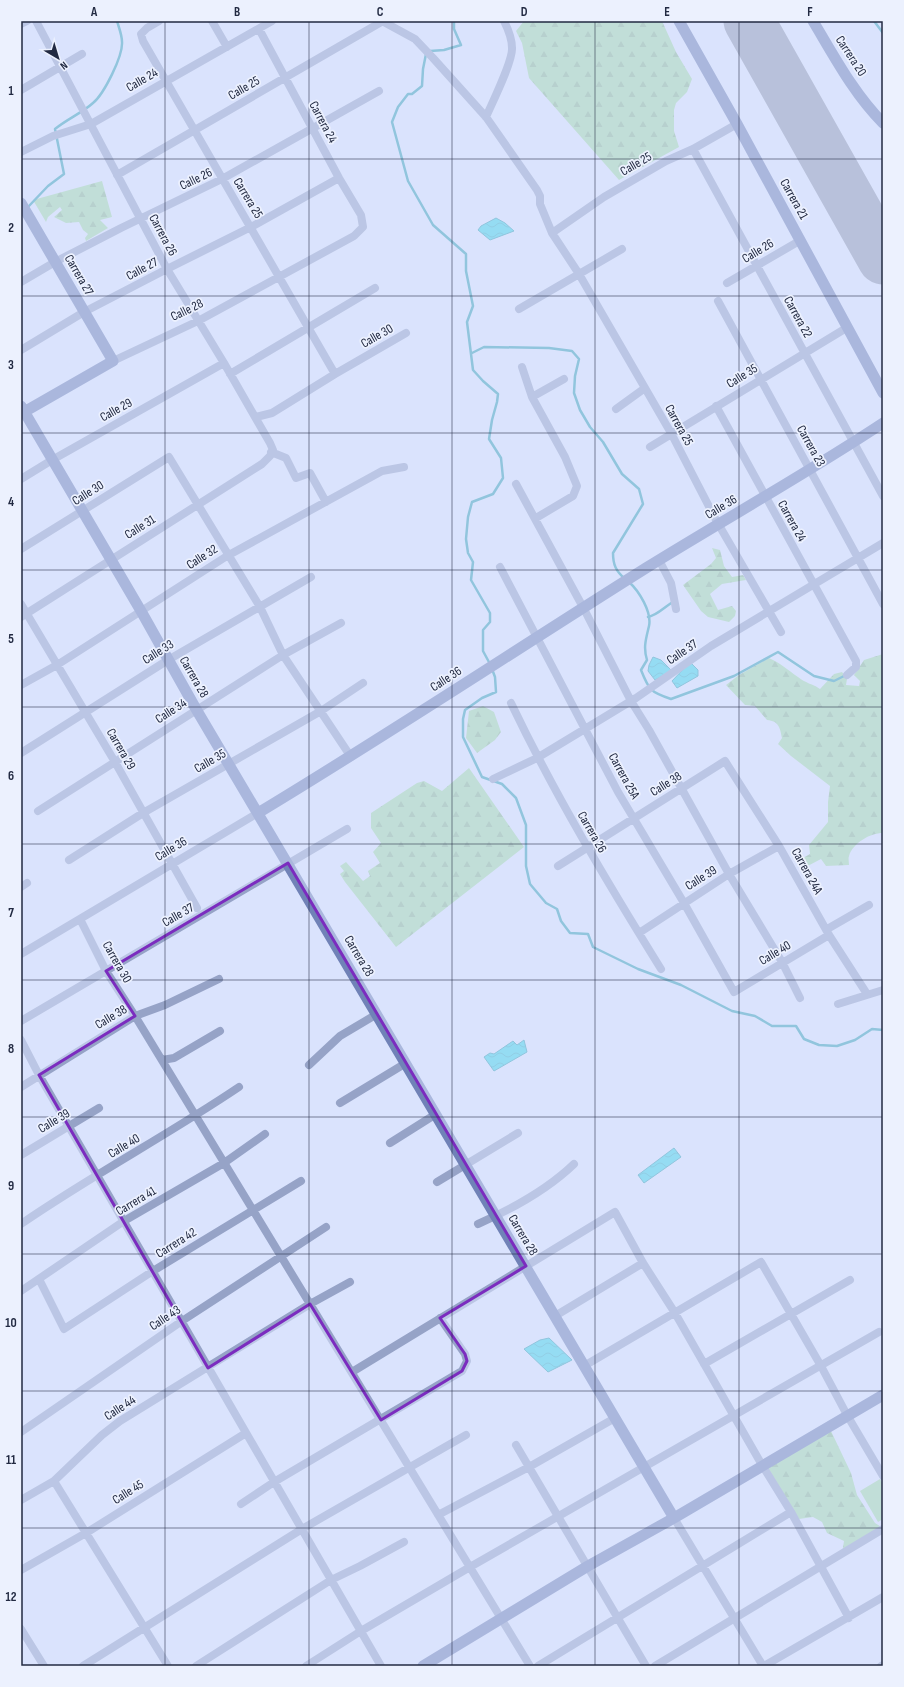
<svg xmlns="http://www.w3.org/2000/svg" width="904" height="1687" font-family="'Sofia Sans Condensed',sans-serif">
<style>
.green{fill:#a3d7ac}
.forest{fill:url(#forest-firs)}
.water{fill:url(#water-waves);stroke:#38a0b6}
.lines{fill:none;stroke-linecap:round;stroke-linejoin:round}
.stream{stroke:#38a0b6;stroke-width:2.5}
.runway{stroke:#8f98b1;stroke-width:51}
.street{stroke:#96a3c7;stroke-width:8}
.secondary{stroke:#7082b7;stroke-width:11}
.marked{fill:none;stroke:#7b2cbf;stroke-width:3;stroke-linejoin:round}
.grid{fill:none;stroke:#222a42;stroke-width:1;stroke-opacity:0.55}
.labels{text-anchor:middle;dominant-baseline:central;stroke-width:3.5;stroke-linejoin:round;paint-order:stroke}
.street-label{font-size:13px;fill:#222a42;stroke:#ecf1fe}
.neatline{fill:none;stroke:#222a42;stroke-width:1.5}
.grid-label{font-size:13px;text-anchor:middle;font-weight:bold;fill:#222a42}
</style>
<defs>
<pattern id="forest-firs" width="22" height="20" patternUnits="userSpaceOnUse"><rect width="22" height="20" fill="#a3d7ac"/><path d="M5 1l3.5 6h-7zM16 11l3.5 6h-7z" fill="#8cb995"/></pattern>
<pattern id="water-waves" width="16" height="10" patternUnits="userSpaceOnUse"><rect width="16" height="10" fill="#41d2e7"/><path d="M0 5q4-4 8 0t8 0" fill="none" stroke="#39b4c7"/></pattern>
</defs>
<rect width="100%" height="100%" fill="#dae3fd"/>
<!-- green -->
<path class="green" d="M880 1479 883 1484V1519L878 1522 860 1491Z"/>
<!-- forest -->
<path class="forest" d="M524 21H662L676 52 692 79 687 92 676 103 674 110V131L679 147 619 180 529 78 522 43 516 31Z
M102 181 112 217 100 220 108 228 86 241 85 238 88 234 83 230 79 222 66 223 54 217 62 210 60 207 48 217 46 222 33 200Z
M712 548 720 550 724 566 732 577 743 575 746 580 722 584 710 594 718 610 732 606 736 611 735 616 729 622 708 617 701 611 683 585 711 564 716 558Z
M883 654V833C870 833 853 843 849 856 848 858 849 862 849 865L826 866 821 859 802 869 796 862 810 854 809 845 828 822V802L830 786 791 756 778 744 782 738C780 728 779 721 767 720L755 706 745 705 726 685 739 675 769 658C780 663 788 670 798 677 805 683 813 684 820 689L834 674 842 672 847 679 846 685 859 686 860 681 854 675 864 660Z
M483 706 494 712 501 732 495 740 477 753 466 738 469 711Z
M469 768 524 847 396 947 345 882 340 874 344 871 340 866 346 862 363 881 370 876 368 871 380 863 373 852 381 843 371 828V813L417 783 424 781 442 791Z
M830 1429 851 1473 857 1495 875 1523 883 1528 842 1554 844 1541 827 1533 822 1522 813 1517 799 1519 766 1465Z"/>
<!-- water -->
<path class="water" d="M496 218 505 223 514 231 490 240 478 230 481 226Z
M653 657 661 660 672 671 655 680 648 671 649 665Z
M690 662 698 670V676L677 688 672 681Z
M524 1040 527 1052 494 1071 484 1057 490 1053 494 1054 513 1041 517 1045Z
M674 1148 681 1157 644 1183 638 1175Z
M549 1338 572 1360 548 1372 524 1349 540 1340Z"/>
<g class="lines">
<!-- stream -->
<path class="stream" d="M874 21 883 33
M430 51 444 50 461 45 454 29V21
M426 54 423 69 422 86 412 94H408L398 107 392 122 408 181 433 225 466 254V271L473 306 467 322 473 370 483 381 498 394 497 402 492 420 489 439 501 458 503 478 493 494 472 502 468 517 466 539 468 553 473 562 471 580 490 613V622L483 630V651L490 664
M28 207 48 186 64 174 55 129C67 119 82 113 93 103 104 94 123 56 122 42 122 35 119 28 117 21
M472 353 484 347 549 348 572 351 579 359 575 376 574 393 580 410 590 427 603 442 622 474 639 489 643 504 613 553C613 565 616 571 625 579
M629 582C639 591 652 612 649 626 646 639 643 647 647 660L641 670C649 690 650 692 671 699L734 676 778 652 814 676 834 681 846 675
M648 617C658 615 664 607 673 602
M492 669 495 677 496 692 482 698 465 710 463 719V737L482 777 502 784 516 798 526 825V866L530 884 546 903 557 909 561 921 570 933 588 934 593 947 638 969 681 985 732 1011 755 1016 772 1026H796L804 1039 819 1045 837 1046 855 1040 872 1029 883 1030"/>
<!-- runway -->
<path class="runway" d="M749 21 883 259"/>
<!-- street -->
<path class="street" d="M159 21 147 28 141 34 143 41 335 374
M212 21 227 47
M382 21 415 39 433 58 486 117 537 190 540 196V204L552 233 579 274 645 388 671 433 716 520 781 632
M21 24 27 21
M21 90 82 54
M486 117C492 103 513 61 512 48 512 39 508 29 504 21
M693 149 883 496
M21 152 53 136 91 124 272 21
M117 175 383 21
M552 233 604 197 666 161 693 149 737 124
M21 282 55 262 121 228 222 179 379 91
M727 283 801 240
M718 301 883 604
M519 309 622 249
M21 350 84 312 167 269 251 227 339 178
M113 361 198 321 354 236 363 227 361 215 339 178 259 29
M522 367 532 397 565 457 577 486 573 496 536 518
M230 374 375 288
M532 397 564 379
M716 406 856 661V667L847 675
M616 409 645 388
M256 417 272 413 335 374 406 333
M650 447 848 327
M271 452 286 458 296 478 310 473 326 502
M21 479 52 460 224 363
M516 484 584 609 631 701 649 730 729 874 782 962 800 998
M21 549 169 457 260 607 283 655 351 757
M659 560 671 583 676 609
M500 567 618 792 684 903 734 992 829 935
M21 604 115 762 197 908
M21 617 262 464 270 456 273 450 270 443 224 363 167 269 36 21
M21 685 57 665 227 556 382 471 404 467
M511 703C555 795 607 882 661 969
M21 753 168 660 311 577
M493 779 537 758 636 698 711 646 883 543
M38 811 283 655 341 623
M69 860 143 813 321 711 363 683
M558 866 725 761 779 846 829 935 867 994
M21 887 27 883
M80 919 106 971 135 1016 530 1666
M827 931 829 928 869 905
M639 933 729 874 779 846
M21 954 258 813
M838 1004 883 990
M21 1021 347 829
M21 1040 39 1075 381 1666
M162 1060 174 1058 220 1031
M309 1065 340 1036 377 1014
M21 1087 135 1016 165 1005 219 979
M340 1103 406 1063
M390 1143 436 1114
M21 1155 99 1108
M437 1182 518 1133
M21 1224C92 1175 168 1135 239 1087
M478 1224C512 1209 547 1190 574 1164
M39 1279 64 1329 153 1271 301 1181
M21 1291 124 1221 224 1163 265 1134
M555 1316 643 1263
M704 1364 850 1280
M584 1366 761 1262 821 1366 847 1415 883 1476
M352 1372 615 1212 643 1263 675 1313 762 1465 791 1512 849 1618
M21 1432 182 1321 326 1227
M516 1445 646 1666
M54 1481 168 1666
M21 1500 54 1481 102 1435 120 1421 310 1304 350 1282
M241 1504 274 1482 462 1371 467 1361 465 1354 440 1318
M438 1515 529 1467 615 1418
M674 1518 763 1666
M21 1570 86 1533 246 1433
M21 1629 44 1666
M83 1666 302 1529 466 1435
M196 1666 331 1580 360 1566 404 1542
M306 1666 361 1631 470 1567 879 1332
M538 1666 791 1512
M655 1666 883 1529
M764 1666 883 1597
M881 1666 883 1665"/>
<!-- secondary -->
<path class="secondary" d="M679 21 737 124 883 393
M813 21C834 56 854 94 883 123
M21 203 113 361 24 412
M21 406 141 611 196 709 674 1518
M258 813C389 734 517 649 646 568 725 519 806 474 883 423
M423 1666 588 1566 674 1518 883 1395"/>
</g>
<!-- marked area -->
<path d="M0 0H904V1687H0ZM288 863 526 1266 440 1318 465 1354 467 1361 462 1371 381 1420 310 1304 208 1368 39 1075 135 1016 106 971Z" fill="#dae3fd" fill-opacity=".55" fill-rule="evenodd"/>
<path class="marked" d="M288 863 526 1266 440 1318 465 1354 467 1361 462 1371 381 1420 310 1304 208 1368 39 1075 135 1016 106 971Z"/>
<!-- grid -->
<path class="grid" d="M165 21V1666M309 21V1666M452 21V1666M595 21V1666M739 21V1666M21 159H883M21 296H883M21 433H883M21 570H883M21 707H883M21 844H883M21 980H883M21 1117H883M21 1254H883M21 1391H883M21 1528H883"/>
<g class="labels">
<!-- street labels -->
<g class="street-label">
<text transform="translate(851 56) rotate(57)">Carrera 20</text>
<text transform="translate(142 80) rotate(-30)">Calle 24</text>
<text transform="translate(244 88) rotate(-30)">Calle 25</text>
<text transform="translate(323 122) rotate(62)">Carrera 24</text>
<text transform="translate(636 164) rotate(-30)">Calle 25</text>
<text transform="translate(196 179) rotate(-26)">Calle 26</text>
<text transform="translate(248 198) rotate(59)">Carrera 25</text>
<text transform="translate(794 199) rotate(61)">Carrera 21</text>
<text transform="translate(163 235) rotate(62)">Carrera 26</text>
<text transform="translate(758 251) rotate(-31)">Calle 26</text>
<text transform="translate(142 269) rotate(-28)">Calle 27</text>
<text transform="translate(79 275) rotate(60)">Carrera 27</text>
<text transform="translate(187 310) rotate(-26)">Calle 28</text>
<text transform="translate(798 317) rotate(61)">Carrera 22</text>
<text transform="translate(377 336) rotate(-30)">Calle 30</text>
<text transform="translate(742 376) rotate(-32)">Calle 35</text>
<text transform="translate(116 410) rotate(-29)">Calle 29</text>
<text transform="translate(679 425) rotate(61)">Carrera 25</text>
<text transform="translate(811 446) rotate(61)">Carrera 23</text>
<text transform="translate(88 493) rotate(-32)">Calle 30</text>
<text transform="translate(721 507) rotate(-31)">Calle 36</text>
<text transform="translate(792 521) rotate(61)">Carrera 24</text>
<text transform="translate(140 527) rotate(-32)">Calle 31</text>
<text transform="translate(202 557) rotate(-33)">Calle 32</text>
<text transform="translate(158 652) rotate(-32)">Calle 33</text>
<text transform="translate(682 652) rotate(-34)">Calle 37</text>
<text transform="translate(194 677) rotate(60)">Carrera 28</text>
<text transform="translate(446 679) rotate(-33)">Calle 36</text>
<text transform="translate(171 711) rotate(-33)">Calle 34</text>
<text transform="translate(121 749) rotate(60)">Carrera 29</text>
<text transform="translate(210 761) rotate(-30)">Calle 35</text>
<text transform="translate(624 776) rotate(61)">Carrera 25A</text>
<text transform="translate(666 784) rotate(-32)">Calle 38</text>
<text transform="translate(592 832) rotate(60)">Carrera 26</text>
<text transform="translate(171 849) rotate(-31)">Calle 36</text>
<text transform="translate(807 871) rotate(61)">Carrera 24A</text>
<text transform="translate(701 878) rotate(-32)">Calle 39</text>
<text transform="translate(178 915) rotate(-30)">Calle 37</text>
<text transform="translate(775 953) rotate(-31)">Calle 40</text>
<text transform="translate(359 956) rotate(59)">Carrera 28</text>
<text transform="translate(117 962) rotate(60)">Carrera 30</text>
<text transform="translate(111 1017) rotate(-31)">Calle 38</text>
<text transform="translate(54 1121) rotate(-31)">Calle 39</text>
<text transform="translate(124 1146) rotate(-31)">Calle 40</text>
<text transform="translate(136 1201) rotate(-31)">Carrera 41</text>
<text transform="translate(523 1235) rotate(59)">Carrera 28</text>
<text transform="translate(176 1243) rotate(-32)">Carrera 42</text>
<text transform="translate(165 1318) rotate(-34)">Calle 43</text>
<text transform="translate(120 1408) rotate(-33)">Calle 44</text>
<text transform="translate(128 1492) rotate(-32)">Calle 45</text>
</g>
</g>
<!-- border -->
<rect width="904" height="1687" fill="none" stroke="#ecf1fe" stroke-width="44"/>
<!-- north arrow -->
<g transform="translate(58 58) rotate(142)" stroke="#ecf1fe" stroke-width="3" paint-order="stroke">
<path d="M0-3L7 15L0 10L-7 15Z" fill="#222a42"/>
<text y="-6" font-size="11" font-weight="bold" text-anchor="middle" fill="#222a42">N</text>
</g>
<rect x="22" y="22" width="860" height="1643" class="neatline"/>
<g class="grid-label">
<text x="94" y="16">A</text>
<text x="237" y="16">B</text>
<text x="380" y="16">C</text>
<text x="524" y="16">D</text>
<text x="667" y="16">E</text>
<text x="810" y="16">F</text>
<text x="11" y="95">1</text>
<text x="11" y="232">2</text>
<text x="11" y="369">3</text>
<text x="11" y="506">4</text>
<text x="11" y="643">5</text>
<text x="11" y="780">6</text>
<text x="11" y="917">7</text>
<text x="11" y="1053">8</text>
<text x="11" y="1190">9</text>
<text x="11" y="1327">10</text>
<text x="11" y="1464">11</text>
<text x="11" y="1601">12</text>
</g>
</svg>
